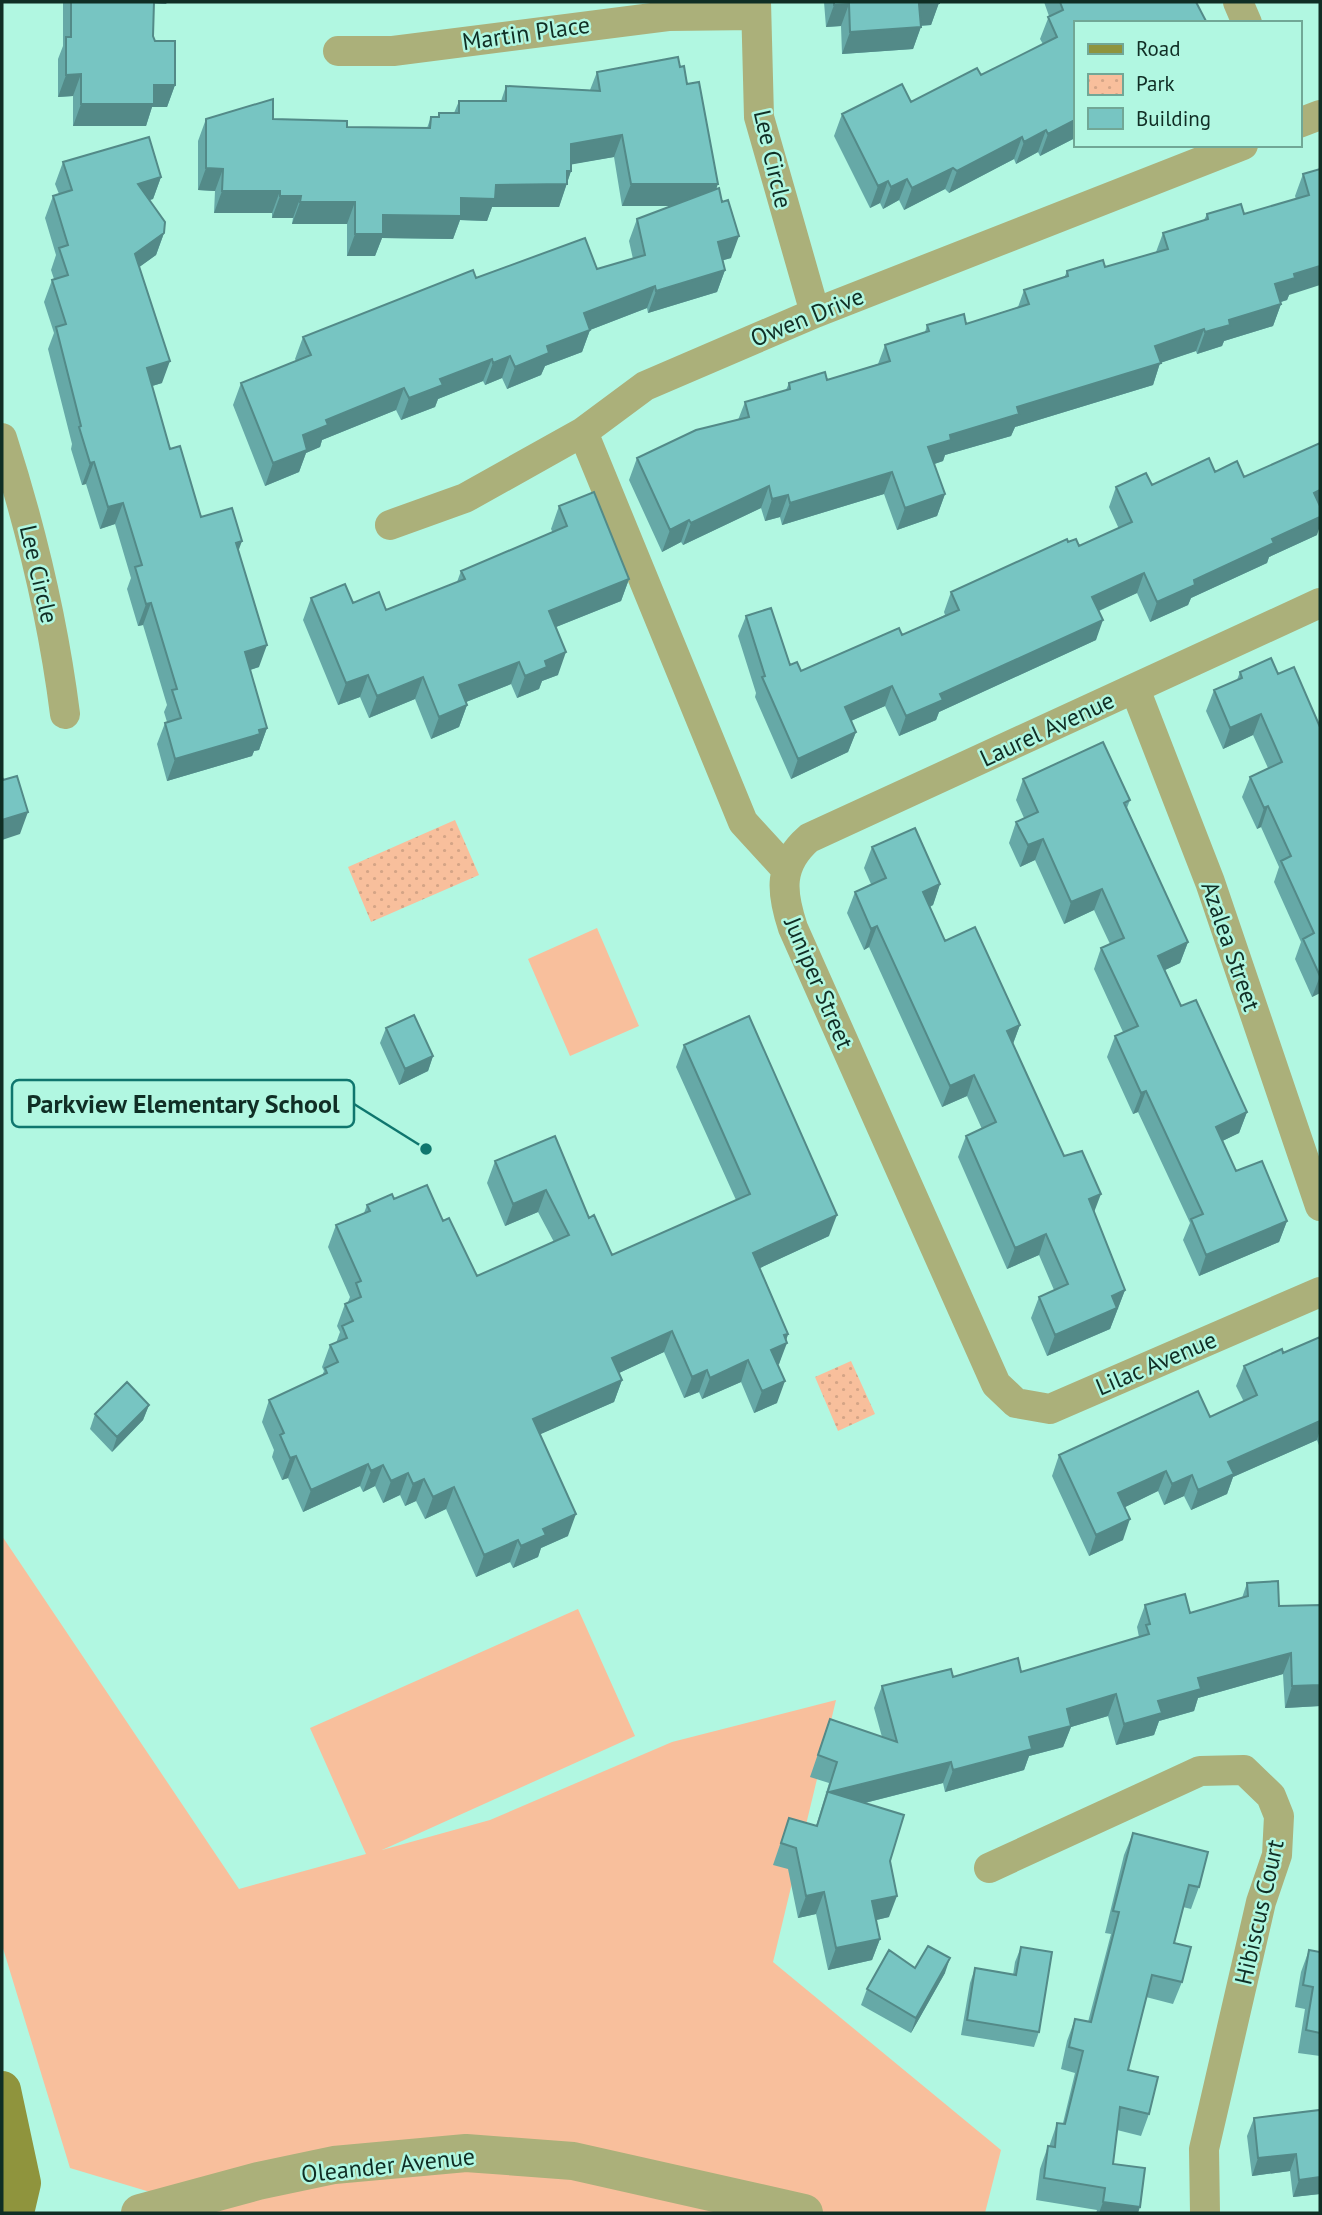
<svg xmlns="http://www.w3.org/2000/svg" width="1322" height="2215" font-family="'PT Sans',sans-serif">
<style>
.grass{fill:#f8bf9c}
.park{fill:url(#park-dots)}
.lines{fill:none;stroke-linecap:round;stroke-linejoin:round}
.minor{stroke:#abb07a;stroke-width:30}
.tertiary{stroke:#abb07a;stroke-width:38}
.secondary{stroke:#8f943d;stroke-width:38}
.wall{fill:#66a9a7}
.shaded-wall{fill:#538a88}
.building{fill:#77c5c2;stroke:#538a88;stroke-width:2}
.labels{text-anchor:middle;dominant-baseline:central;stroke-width:5;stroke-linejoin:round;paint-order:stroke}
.street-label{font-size:24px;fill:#102e25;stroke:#b1f7e1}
.leader{fill:none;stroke:#0f766e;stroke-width:2.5}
.callout-dot{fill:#0f766e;stroke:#b1f7e1;stroke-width:2.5}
.callout{fill:#b1f7e1;stroke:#0f766e;stroke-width:2.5}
.callout-label{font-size:26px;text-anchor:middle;font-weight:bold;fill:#102e25}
</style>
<defs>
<pattern id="park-dots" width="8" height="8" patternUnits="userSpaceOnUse" patternTransform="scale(1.75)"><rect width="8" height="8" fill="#f8bf9c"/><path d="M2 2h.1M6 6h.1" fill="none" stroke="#d4a486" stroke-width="1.8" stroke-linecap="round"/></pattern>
</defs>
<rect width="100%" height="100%" fill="#b1f7e1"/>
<!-- grass -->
<path class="grass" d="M597 928 639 1026 570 1056 528 959Z
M2 1536 239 1889 366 1854 310 1728 578 1609 635 1736 382 1850 490 1820 672 1742 836 1700 773 1962 1001 2150 985 2213H220L70 2168 2 1945Z"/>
<!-- park -->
<path class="park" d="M455 820 479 875 371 922 348 867Z
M851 1361 875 1414 838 1431 815 1377Z"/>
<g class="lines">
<!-- minor -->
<path class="minor" d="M756 2 759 117 815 313
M1238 2 1247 23
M338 51H393L668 16 756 15
M1299 123 1320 115
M583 432 743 822 786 869
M2 438C31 528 53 619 65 714
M390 525 465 498 583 432 645 386 815 313 1243 145
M1320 603 809 838C778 865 781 892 793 928L996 1384 1016 1403 1050 1409 1320 1292
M1135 689 1210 882 1320 1206
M989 1868 1200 1771 1244 1770 1271 1796 1279 1816 1277 1855 1261 1902 1204 2149 1205 2213"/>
<!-- tertiary -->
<path class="tertiary" d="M140 2213 258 2181 334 2165 466 2153 573 2161 804 2213"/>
<!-- secondary -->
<path class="secondary" d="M2 2090 22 2183 15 2213"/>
</g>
<!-- wall -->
<path class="wall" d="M63 2H167L166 4 154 3 153 36 175 85 167 107H152L146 126H73V96L58 97V59L63 46Z
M824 2H939L931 25 921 26 913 49 842 54 841 26 826 27Z
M1044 2H1196L1075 23V138L1040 156 1038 152 1016 164 1014 159 949 193 945 189 904 210 899 200 883 209 880 203 870 208 834 136 842 114 911 102 981 75 1043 44 1040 39 1049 16Z
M680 67 687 84 717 189 731 258 723 260 725 270 717 292 648 313 647 308 590 330 582 352 545 366 541 375 507 389 502 378 485 385 483 381 438 399 435 407 401 420 396 410 322 440 320 447 306 453 299 472 265 486 233 405 241 383 296 361 295 359 303 337 476 278 597 269 633 259 629 241 637 219 670 206H622L614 157 571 164V171L559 207H492L487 221 460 220 453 239 382 238 375 256H347V224H292L293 218H272V213H214L215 191 198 190V141L206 119H273L347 127 427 128 431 117H438L439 113H454L459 101H501L506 86 590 90 597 72Z
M63 162 161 177 153 199 149 200 164 233 156 255 139 267 162 383 152 386 170 449 201 517 238 551 259 667 250 670 267 728 259 750 254 751 252 756 167 781 157 744 165 723 167 722 164 712 167 705 143 625 138 626 127 589 131 578 115 524 100 529 86 484 82 485 71 449 72 444 48 349 54 333 44 302 52 280 54 279 51 270 56 255 45 218 53 196 59 194 55 184Z
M1320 169 1289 295 1287 300 1281 302V304L1273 326 1224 341 1222 346 1197 354 1196 351 1160 363 1153 385 1015 427 1011 436 945 455 943 461 934 464 945 494 937 516 897 530 884 494 782 525 780 517 765 521 761 508 683 545 681 542 662 552 629 480 637 458 738 420 745 402 786 390 789 383 827 380 878 364 885 345 925 332 927 325 966 324 1018 307 1024 290 1064 278 1067 271 1105 267 1156 252 1163 233 1204 220 1207 214H1244L1296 199 1295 196 1303 174Z
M1215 472 1244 477 1317 535 1269 557 1267 563 1191 598 1188 605 1150 622 1137 593 1099 611 1096 640 939 712 936 720 899 736 885 706 851 721 856 732 848 752 791 779 755 697 756 693 738 636 746 616 790 665 801 671 902 635 945 615 944 612 951 592 1068 542 1079 546 1119 529 1109 507 1116 487 1152 485Z
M559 506 629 579 621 601 556 627 558 675 542 681 539 689 517 698 511 684 466 702 467 705 459 727 431 739 415 699 369 718 360 697 338 705 303 620 311 598 353 603 386 610 457 582 461 571 553 533 551 529Z
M1240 672 1278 674 1320 727V993L1312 997 1295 959 1301 942 1274 882 1279 867 1261 827 1257 829 1242 797 1250 777 1268 768 1253 735 1223 749 1206 711 1214 690 1237 680Z
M1023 779 1130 800 1127 808 1188 942 1180 963 1165 970 1181 1006 1247 1112 1239 1133 1222 1141 1236 1171 1287 1221 1279 1242 1199 1276 1183 1240 1190 1223 1138 1112 1133 1114 1107 1057 1115 1036 1123 1032 1094 969 1101 948 1110 944 1094 910 1064 924 1035 860 1020 867 1009 843 1016 822 1024 818 1016 800Z
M872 847 940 884 933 905 930 907 945 941 1020 1025 1013 1044 1064 1156 1094 1213 1125 1290 1110 1329 1047 1356 1031 1318 1039 1297 1054 1290 1039 1255 1007 1269 958 1157 966 1136 982 1129 967 1096 942 1107 869 947 864 950 847 913 855 892 871 884 864 868Z
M386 1028 433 1056 428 1071 399 1085 380 1043Z
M684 1045 829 1236 760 1268 788 1334 779 1364 778 1365 777 1403 754 1413 741 1382 702 1399 699 1392 684 1398 664 1352 619 1373 622 1380 614 1402 540 1434 568 1536 541 1548 538 1557 513 1568 510 1562 476 1577 446 1509 425 1519 416 1501 405 1506 400 1495 383 1503 375 1486 363 1492 360 1486 303 1512 288 1478 282 1480 272 1457 274 1450 262 1422 269 1400 322 1376 324 1371 322 1367 330 1345 336 1343 340 1332 337 1326 345 1304 348 1302 350 1297 328 1247 336 1225 364 1213 367 1205 394 1199 443 1221 477 1276 554 1242 538 1212 505 1226 487 1183 495 1161 555 1136 589 1218 612 1255 736 1200 676 1067Z
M1320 1337V1448L1317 1440 1233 1477 1227 1494 1191 1510 1184 1496 1164 1505 1158 1491 1125 1507 1123 1540 1089 1556 1052 1476 1059 1455 1210 1417 1244 1402 1236 1386 1244 1366 1283 1353Z
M149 1405 143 1420 112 1452 90 1429 95 1414Z
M1247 1583 1279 1606 1320 1605V1706L1285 1708 1283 1674 1198 1698 1194 1711 1159 1721 1154 1735 1116 1745 1108 1716 1071 1727 1063 1747 1029 1756 1024 1770 945 1792 943 1783 865 1803 890 1861 889 1917 876 1920 880 1939 872 1960 828 1970 816 1914 798 1918 788 1869 773 1865 789 1818 816 1826 829 1783 810 1777 830 1719 882 1737 874 1708 882 1686 953 1677 1021 1672 1139 1637 1137 1627 1145 1605 1190 1613 1242 1598Z
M1133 1833 1199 1887 1191 1909 1183 1907 1174 1943 1182 1982 1173 2004 1146 1997 1128 2070 1149 2114 1141 2136 1117 2130 1113 2164 1138 2213H1096L1097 2210 1036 2200 1040 2169 1048 2146 1049 2147 1057 2123H1063L1075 2073 1061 2069 1067 2041 1075 2019 1088 2022 1111 1934 1105 1933 1124 1855Z
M1021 1947 1039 2032 1034 2047 961 2035 970 1983 975 1968 1013 1975 1015 1962Z
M1309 1950 1320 1952V2056L1298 2053 1305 2009 1295 2007 1301 1972Z
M915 1968 945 1973 911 2033 861 2005 867 1989Z
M1320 2110V2194L1293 2197 1290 2171 1252 2176 1247 2136 1254 2118Z"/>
<!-- shaded-wall -->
<path class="shaded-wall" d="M147 2H167L166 4 146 3Z
M939 3 931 25 911 26 919 4Z
M849 4 841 26 826 27 834 5Z
M921 27 913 49 842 54 850 32Z
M81 74 73 96 58 97 66 75Z
M154 85H175L167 107H152L146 126H73L81 104Z
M1075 120V138L1040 156 1048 134Z
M1046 130 1038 152 1016 164 1024 142Z
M622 135 614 157 563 166 571 144Z
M1022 137 1014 159 949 193 957 171Z
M206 168 223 169 215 191 198 190Z
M953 168 945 189 904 210 912 188Z
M567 171H571L559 207H492L487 221 460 220 453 239 382 238 375 256H347L355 234 383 215 461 198 496 185Z
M161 177 153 199 130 206 138 184Z
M907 179 899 200 883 209 891 187Z
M888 181 880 203 870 208 878 186Z
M631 184H718L710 206H622Z
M222 191H280L272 213H214Z
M280 196H301L293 218H272Z
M300 202H355L347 224H292Z
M164 233 156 255 127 276 135 254Z
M739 236 731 258 710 264 718 242Z
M1320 266V285L1289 295 1287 300 1267 306 1275 284 1294 274Z
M725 270 717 292 648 313 656 291Z
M655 286 647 308 590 330 582 352 545 366 541 375 507 389 515 367 547 346 584 313Z
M1281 304 1273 326 1224 341 1222 346 1197 354 1205 332 1229 320Z
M1204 329 1196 351 1160 363 1153 385 1015 427 1011 436 945 455 943 461 920 469 928 447 950 435 1017 407 1155 346Z
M510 356 502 378 485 385 493 363Z
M492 359 483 381 438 399 435 407 401 420 409 398 440 379Z
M170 361 162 383 139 390 147 368Z
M404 388 396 410 322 440 320 447 306 453 299 472 265 486 273 463 303 435 326 420Z
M94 462 86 484 82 485 90 463Z
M892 472 884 494 782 525 790 503Z
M769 486 761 508 683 545 691 523Z
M1320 490V506L1314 493Z
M945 494 937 516 897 530 905 508Z
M788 495 780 517 765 521 772 499Z
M123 503 115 524 100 529 108 507Z
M1320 517V526L1317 535 1269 557 1267 563 1191 598 1188 605 1150 622 1157 602 1194 580 1272 539Z
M689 520 681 542 662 552 670 530Z
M242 541 234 563 236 543Z
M1144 573 1137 593 1085 617 1092 597Z
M629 579 621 601 541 633 549 611Z
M151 603 143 625 138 626 146 604Z
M1103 620 1096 640 939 712 936 720 899 736 906 716 940 694Z
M267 645 259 667 237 674 245 652Z
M566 652 558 675 542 681 539 689 517 698 525 676 545 661Z
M519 662 511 684 451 708 459 685Z
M368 675 360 697 338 705 346 683Z
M423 677 415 699 369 718 377 696Z
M892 686 885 706 837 727 845 707Z
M467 705 459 727 431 739 439 717Z
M1261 714 1253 735 1223 749 1230 728Z
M267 728 259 750 254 751 252 756 167 781 175 759Z
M856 732 848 752 791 779 798 759Z
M1268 806 1261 827 1257 829 1264 808Z
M28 812 20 834 2 840V820Z
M1043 839 1035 860 1020 867 1028 845Z
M940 884 933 905 916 913 923 892Z
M1102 889 1094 910 1064 924 1071 902Z
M877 926 869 947 864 950 871 929Z
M1188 942 1180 963 1150 977 1158 956Z
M1320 976V993L1312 997Z
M1020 1025 1012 1046 1007 1031Z
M433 1056 428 1071 399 1085 405 1069Z
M974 1075 967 1096 942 1107 950 1086Z
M1146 1091 1138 1112 1133 1114 1141 1093Z
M1247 1112 1239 1133 1208 1148 1216 1127Z
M546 1190 538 1212 505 1226 513 1204Z
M1101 1194 1093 1215 1089 1199Z
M837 1215 829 1236 745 1275 753 1253Z
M1287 1221 1279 1242 1199 1276 1206 1255Z
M1046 1234 1039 1255 1007 1269 1015 1248Z
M1125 1290 1110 1329 1047 1356 1055 1335 1112 1296Z
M672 1331 664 1352 604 1380 612 1358Z
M788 1334 785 1344 787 1343 779 1364 763 1372 771 1350 784 1335Z
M748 1360 741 1382 702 1399 710 1378Z
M707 1370 699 1392 684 1398 692 1377Z
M622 1380 614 1402 525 1441 533 1419Z
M785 1381 777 1403 754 1413 762 1391Z
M149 1405 143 1420 112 1452 117 1437Z
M1320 1421V1430L1317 1440 1233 1477 1227 1494 1191 1510 1198 1490 1228 1462Z
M296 1456 288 1478 282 1480 290 1458Z
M368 1464 360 1486 303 1512 311 1490Z
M383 1465 375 1486 363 1492 371 1471Z
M1166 1471 1158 1491 1111 1514 1118 1493Z
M408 1473 400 1495 383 1503 391 1481Z
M1192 1475 1184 1496 1164 1505 1172 1484Z
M424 1479 416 1501 405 1506 413 1484Z
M454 1487 446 1509 425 1519 433 1497Z
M576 1514 568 1536 541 1548 538 1557 513 1568 521 1546 543 1529Z
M1130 1519 1123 1540 1089 1556 1096 1535Z
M518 1540 510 1562 476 1577 484 1555Z
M1291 1653 1283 1674 1198 1698 1194 1711 1159 1721 1154 1735 1116 1745 1124 1724 1158 1701 1198 1678Z
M1320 1685V1706L1285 1708 1292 1686Z
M1116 1694 1108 1716 1071 1727 1063 1747 1029 1756 1024 1770 945 1792 953 1770 1029 1737 1067 1709Z
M951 1762 943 1783 821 1814 829 1792Z
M824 1892 816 1914 798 1918 806 1896Z
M897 1896 889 1917 864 1923 872 1901Z
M880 1939 872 1960 828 1970 836 1948Z
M950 1958 945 1973 911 2033 916 2018Z
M1296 2154 1290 2171 1252 2176 1258 2158Z
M1320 2177V2194L1293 2197 1299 2180Z
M1103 2202 1140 2207 1138 2213H1099Z"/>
<!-- building -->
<path class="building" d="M71 2H154L153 36 155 41H175V85H154V104H81V74L66 75V37H71Z
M834 2H939V3L919 4 921 27 850 32 849 4 834 5Z
M1060 2H1196L1207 23H1075V120L1048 134 1046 130 1024 142 1022 137 957 171 953 168 912 188 907 179 891 187 888 181 878 186 842 114 902 84 911 102 977 68 981 75 1057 37 1048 17 1063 10Z
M678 57 680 67 684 66 687 84 699 82 718 184H631L622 135 571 144V171H567V184L496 185 495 199 461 198V216L383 215V234H355V202H300L301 196H280V191H222L223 169 206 168V119L273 99V119L347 121V127L430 128 431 117H439V113H459V101H506V86L600 91 597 72Z
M149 137 161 177 138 184 165 222 164 233 135 254 170 361 147 368 170 449 180 446 201 517 232 508 242 541 236 543 267 645 245 652 267 728 259 730 260 734 175 759 165 723 181 718 172 690 177 689 151 603 146 604 135 567 142 565 123 503 108 507 94 462 90 463 79 427 81 426 56 327 66 324 52 280 68 275 59 248 68 245 53 196 72 190 63 162Z
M1320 169V266L1294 274 1295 278 1275 284 1281 304 1229 320 1230 325 1205 332 1204 329 1155 346 1161 363 1017 407 1019 414 950 435 951 440 928 447 945 494 905 508 892 472 790 503 788 495 772 499 769 486 691 523 689 520 670 530 637 458 696 430 749 417 745 402 790 389 789 383 825 372 827 380 890 361 885 345 929 331 927 325 964 314 966 324 1029 304 1024 290 1068 276 1067 271 1103 260 1105 267 1168 249 1163 233 1208 219 1207 214 1241 204 1244 214 1309 195 1303 174Z
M719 188 722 202 728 200 739 236 718 242 725 270 656 291 655 286 584 313 590 330 547 346 549 353 515 367 510 356 493 363 492 359 440 379 443 385 409 398 404 388 326 420 328 425 303 435 307 450 273 463 241 383 311 355 303 337 473 270 476 278 585 238 597 269 645 255 637 219Z
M1320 443V490L1314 493 1320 506V517L1272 539 1274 543 1194 580 1195 585 1157 602 1144 573 1092 597 1103 620 940 694 943 700 906 716 892 686 845 707 856 732 798 759 762 677 765 676 746 616 771 608 790 665 797 662 801 671 899 628 902 635 959 610 951 592 1067 539 1068 542 1076 539 1079 546 1132 522 1116 487 1146 473 1152 485 1209 458 1215 472 1237 461 1244 477Z
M594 492 629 579 549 611 566 652 545 661 547 667 525 676 519 662 459 685 467 705 439 717 423 677 377 696 368 675 346 683 311 598 345 584 353 603 379 592 386 610 465 579 461 571 567 526 559 506Z
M1271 658 1278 674 1294 667 1320 727V976L1303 939 1314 933 1281 861 1291 856 1268 806 1264 808 1250 777 1282 762 1261 714 1230 728 1214 690 1242 678 1240 672Z
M1103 742 1130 800 1124 803 1188 942 1158 956 1181 1006 1196 1000 1247 1112 1216 1127 1236 1171 1262 1161 1287 1221 1206 1255 1191 1219 1203 1214 1146 1091 1141 1093 1115 1036 1138 1026 1101 948 1124 938 1102 889 1071 902 1043 839 1028 845 1016 822 1038 812 1023 779Z
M17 776 28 812 2 820V777L3 780Z
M915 828 940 884 923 892 945 941 975 927 1020 1025 1007 1031 1064 1156 1082 1151 1101 1194 1089 1199 1125 1290 1112 1296 1117 1308 1055 1335 1039 1297 1068 1284 1046 1234 1015 1248 966 1136 996 1122 974 1075 950 1086 877 926 871 929 855 892 886 878 872 847Z
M414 1015 433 1056 405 1069 386 1028Z
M749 1016 837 1215 753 1253 788 1334 784 1335 787 1343 771 1350 785 1381 762 1391 748 1360 710 1378 707 1370 692 1377 672 1331 612 1358 622 1380 533 1419 576 1514 543 1529 546 1535 521 1546 518 1540 484 1555 454 1487 433 1497 424 1479 413 1484 408 1473 391 1481 383 1465 371 1471 368 1464 311 1490 296 1456 290 1458 280 1435 284 1433 269 1400 327 1373 325 1368 338 1362 330 1345 347 1338 342 1326 353 1321 345 1304 361 1297 356 1283 361 1281 336 1225 370 1211 367 1205 392 1194 394 1199 427 1185 443 1221 449 1218 477 1276 569 1235 546 1190 513 1204 495 1161 555 1136 589 1218 594 1215 612 1255 750 1194 684 1045Z
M1320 1337V1421L1228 1462 1234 1474 1198 1490 1192 1475 1172 1484 1166 1471 1118 1493 1130 1519 1096 1535 1059 1455 1198 1391 1210 1417 1257 1395 1244 1366 1282 1349 1283 1353Z
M127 1382 149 1405 117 1437 95 1414Z
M1278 1581 1279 1606 1320 1605V1685L1292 1686 1291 1653 1198 1678 1201 1689 1158 1701 1162 1713 1124 1724 1116 1694 1067 1709 1071 1726 1029 1737 1032 1749 953 1770 951 1762 829 1792 904 1815 890 1861 897 1896 872 1901 880 1939 836 1948 824 1892 806 1896 796 1848 781 1843 789 1818 817 1826 837 1762 818 1755 830 1719 897 1742 882 1686 951 1669 953 1677 1018 1658 1021 1672 1149 1634 1146 1625 1150 1624 1145 1605 1185 1594 1190 1613 1248 1596 1247 1583Z
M1133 1833 1208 1852 1199 1887 1189 1885 1174 1943 1191 1947 1182 1982 1152 1975 1128 2070 1158 2077 1149 2114 1120 2107 1113 2164 1145 2168 1140 2207 1103 2202 1105 2188 1044 2178 1048 2146 1055 2147 1057 2123 1065 2124 1083 2051 1069 2047 1075 2019 1091 2022 1119 1912 1113 1911Z
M928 1946 950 1958 916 2018 867 1989 889 1950 915 1968Z
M1021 1947 1052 1952 1039 2032 967 2020 975 1968 1016 1975Z
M1309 1950 1320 1952V2033L1306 2030 1313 1987 1303 1985Z
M1320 2110V2177L1299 2180 1296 2154 1258 2158 1254 2118Z"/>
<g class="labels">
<!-- street labels -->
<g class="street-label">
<text transform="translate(526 33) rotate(-8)">Martin Place</text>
<text transform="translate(773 159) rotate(77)">Lee Circle</text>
<text transform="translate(807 317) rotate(-22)">Owen Drive</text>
<text transform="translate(39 574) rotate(77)">Lee Circle</text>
<text transform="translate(1047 729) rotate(-25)">Laurel Avenue</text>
<text transform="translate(1231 946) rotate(71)">Azalea Street</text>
<text transform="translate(819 983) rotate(67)">Juniper Street</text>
<text transform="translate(1156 1363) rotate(-23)">Lilac Avenue</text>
<text transform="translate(1259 1912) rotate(-77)">Hibiscus Court</text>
<text transform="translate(388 2165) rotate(-6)">Oleander Avenue</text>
</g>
</g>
<!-- callouts -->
<path class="leader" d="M426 1149L354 1104"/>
<circle class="callout-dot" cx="426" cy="1149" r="7"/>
<rect class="callout" x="12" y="1080" width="342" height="47" rx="7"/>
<g class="callout-label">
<text x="183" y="1113">Parkview Elementary School</text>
</g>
<!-- border -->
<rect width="1322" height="2215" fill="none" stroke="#102e25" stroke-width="7"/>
<!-- legend -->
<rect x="1074" y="21" width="228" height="126" fill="#b1f7e1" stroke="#71a796" stroke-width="2"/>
<rect x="1088" y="44" width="35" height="10" fill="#8f943d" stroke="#71a796" stroke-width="2"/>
<text x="1136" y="56" font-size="21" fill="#102e25">Road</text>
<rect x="1088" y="74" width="35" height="21" fill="url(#park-dots)" stroke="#71a796" stroke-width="2"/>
<text x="1136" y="91" font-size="21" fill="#102e25">Park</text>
<rect x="1088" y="108" width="35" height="21" fill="#77c5c2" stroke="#71a796" stroke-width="2"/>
<text x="1136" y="126" font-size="21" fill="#102e25">Building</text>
</svg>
